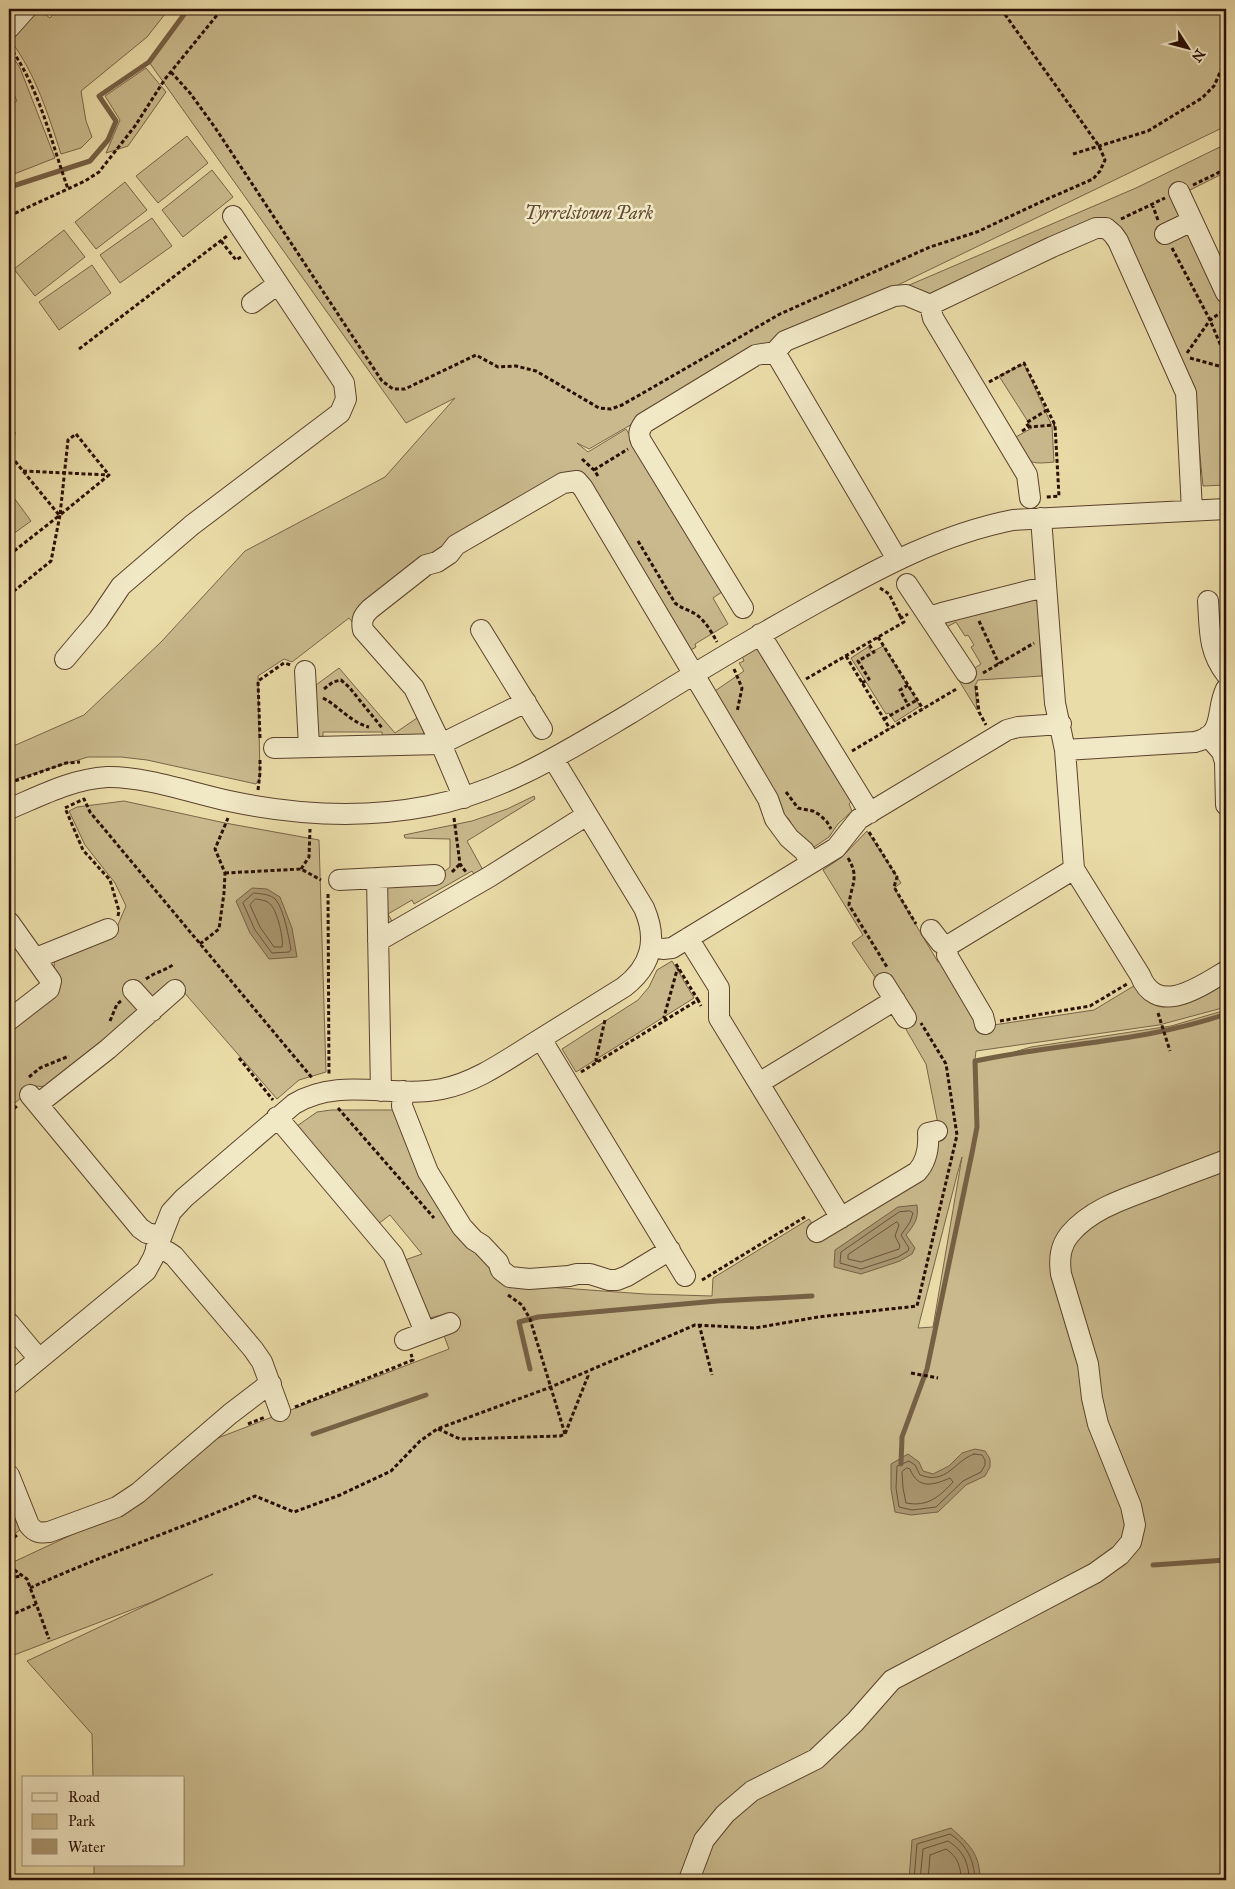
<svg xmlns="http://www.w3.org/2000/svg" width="1235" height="1889" font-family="'IM FELL Great Primer',serif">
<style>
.green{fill:#c9b98c;stroke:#7a6448;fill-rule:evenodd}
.water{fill:#a99670;stroke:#766044}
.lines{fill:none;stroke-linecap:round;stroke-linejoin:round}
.shore{stroke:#6a523a;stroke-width:1}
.stream{stroke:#766044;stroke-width:5}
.minor-casing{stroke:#5a422c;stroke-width:22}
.path{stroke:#2a0e03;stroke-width:3;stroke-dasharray:4 2.5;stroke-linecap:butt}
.minor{stroke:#f1e8c6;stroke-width:20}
.labels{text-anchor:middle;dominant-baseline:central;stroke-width:5;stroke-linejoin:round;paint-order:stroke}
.park-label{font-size:18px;font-style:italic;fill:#624a33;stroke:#f1e8c6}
</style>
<rect width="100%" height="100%" fill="#eadca8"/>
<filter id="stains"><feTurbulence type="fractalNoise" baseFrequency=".004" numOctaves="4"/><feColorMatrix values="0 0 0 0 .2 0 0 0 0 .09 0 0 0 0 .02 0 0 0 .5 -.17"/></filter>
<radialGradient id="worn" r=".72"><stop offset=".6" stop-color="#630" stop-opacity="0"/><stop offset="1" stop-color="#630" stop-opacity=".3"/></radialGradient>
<!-- green -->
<path class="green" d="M38 9 50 18 58 9H169L147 37 81 91 86 121 92 137 81 148 61 154C48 114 36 75 11 41Z
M188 9H1226V126L900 284 774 342 589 449 577 443 588 452 626 429 723 586 722 592 713 598 728 624 695 644 696 647 691 650 588 481 489 522 359 631 349 618 292 662 284 659 258 676 260 778 256 784 147 760 121 757H88L9 781V748L84 715 161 642 245 551 385 477 455 398 406 423 149 62Z
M9 51 20 68 55 158 9 176V103L17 101 9 84Z
M146 68 166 92 128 146 106 153 120 120 105 96Z
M187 136 208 163 158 203 136 176Z
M1226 144V172L1176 197 1185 235H1188L1196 241 1226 307V485L1203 486 1193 385 1126 238 1119 230 930 298 907 286 1136 188Z
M212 170 233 197 183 237 162 210Z
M125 182 147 210 96 249 75 222Z
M152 218 172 246 120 283 100 255Z
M64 230 85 257 35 296 14 269Z
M92 265 111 293 59 330 39 302Z
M1024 364 1052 426 1054 462C1025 465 1029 462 1014 438L1032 428 999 376Z
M9 491 31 521 9 537Z
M1034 599 1038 602 1042 676 978 680 975 686 977 710 958 679 981 664 971 647 974 645 968 635 965 636 956 622 945 628 943 621Z
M883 646 920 706 895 722 889 713 886 714 851 658 868 647 872 652Z
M754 649H761L854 799 849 804 852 811 838 824 829 837 811 849 799 836 788 818 780 819 715 691 744 671 739 663 744 661 742 656Z
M339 668 395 733 417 718 423 728 424 735 383 739 382 732H323V742L317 737 316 685Z
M534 796 535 799 467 841 484 872 475 876 472 871 414 904 412 900 388 914 394 925 388 924 384 888 437 877 450 867V839L405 838 404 835 472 821 507 809Z
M124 801 225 823 319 840 326 1072 299 1080 277 1099 175 982 49 1087 35 1086 9 1108V1032L50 1000 55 958 114 934 126 906 115 883 85 845 69 811 77 807Z
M867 831 901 883 894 888 938 962 944 959 980 1027 1094 1010 1137 984 1146 997 1226 979V1007L1159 1025 976 1051 975 1060 991 1059 1031 1047 1171 1026 1226 1010V1880H94V1865H184V1778H93L92 1734 27 1661 213 1574 152 1602 9 1657V1564L140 1503 210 1441 449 1349 443 1333 455 1327 449 1313 430 1318 427 1315 405 1260 422 1254 390 1215 378 1224 297 1126 317 1112 331 1110H399L418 1166 520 1285 645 1294 712 1296 713 1278 809 1219 821 1237 926 1174 940 1134 926 1064 881 986 852 943 863 935 823 870 842 857ZM962 1157 933 1327 918 1328 957 1175Z
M672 961 694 998 576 1072 562 1049 638 1000 649 987 657 970Z
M9 1498 23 1527 9 1539Z"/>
<!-- water -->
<path class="water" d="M252 888 267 889 280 897 292 928 297 957 269 959 250 933 236 901Z
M917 1205C919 1219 914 1225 906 1235L915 1248 912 1254 900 1261 861 1274 834 1267 835 1250 898 1207Z
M975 1449 985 1451 990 1459V1467L985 1476 966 1485 938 1512 911 1515 895 1512 891 1489V1464L908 1454 919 1462 923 1471 933 1474 949 1466 962 1453Z
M951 1828C970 1845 980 1854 980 1880H909L912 1840Z"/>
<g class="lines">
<!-- shore -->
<path class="shore" d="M254 893C261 894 271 894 276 900 284 910 289 938 291 950L289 952 272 953 255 930 243 903Z
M256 899C261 900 267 900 271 905 277 911 284 939 282 947H274L260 927 250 905Z
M910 1211 913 1213 910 1222 901 1235 909 1248 908 1251 898 1257 861 1269 840 1263 841 1252 899 1212Z
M897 1222 899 1225 895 1236 900 1246 899 1249 861 1262 848 1259V1255Z
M974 1454 982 1455 985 1460V1465L981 1472 963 1481 936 1507 912 1510 899 1507 896 1488 897 1466 909 1461 915 1465 920 1475C947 1485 953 1462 974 1454Z
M907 1468 910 1469C918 1490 934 1485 950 1478L953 1482C939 1497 928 1507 906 1503L903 1488 902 1472Z
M914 1880 917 1844 950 1834C967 1845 974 1860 975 1880
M920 1880 923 1849 948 1841C963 1850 969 1863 969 1880
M928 1880 930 1855 946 1849C958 1857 961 1867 961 1880"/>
<!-- stream -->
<path class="stream" d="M9 189 16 185 90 161 108 140 116 121 99 96 149 62 188 9
M530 1369 519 1322 538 1317 717 1301 812 1296
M313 1434 426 1395
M901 1464 902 1437 927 1369 972 1153 977 1127 975 1061C1058 1043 1146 1042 1226 1014
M1153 1565 1226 1560"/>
<defs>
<path id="minor" d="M9 28 26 9
M1179 192 1226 293
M1165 234 1192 221
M252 303 278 284
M930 305 933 318 1027 475 1030 498
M775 352 897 559
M1041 518 1055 703 1065 750 1074 869 1140 975C1157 1018 1201 986 1226 971
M907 584 966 673
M1208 601C1210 630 1208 650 1226 674
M743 608 641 441C638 434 639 430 644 423L756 355 775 352 785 341 894 296 906 295 930 305 1052 247 1096 228H1106L1113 234 1118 241 1186 393 1192 511
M929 617 942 613 1032 590 1046 589
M481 630 542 729
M760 634 870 813
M65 659 98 620 121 586 192 525 340 413 346 399 344 383 233 216
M305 671 309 747
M1208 736 1222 752 1225 762 1226 805
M274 748 441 744 526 702
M1065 750 1195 742C1226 735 1215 711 1226 689
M464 798 441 744 414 688 363 630C361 620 363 616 370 609L426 565 437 562 449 554 456 545 563 483 577 481 583 488 768 799 775 819 789 838 804 851 811 863
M9 809C40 796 72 779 107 777 143 776 193 793 229 801 295 815 363 819 429 806 503 792 567 751 631 713 693 674 755 637 818 602 881 567 942 534 1013 520L1226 509
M377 878 381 1091
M339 880 435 875
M9 922 51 981 49 989 9 1020
M931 930 941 943 949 945
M688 938 719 988V1018L841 1218
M378 941 489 877 587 815
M651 947 663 949 672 948 836 848 859 819 1007 730 1018 727 1061 724
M36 958 108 929
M884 983 906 1018
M133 990 152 1011
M985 1024 983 1016 947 955 949 945 1074 869
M541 1039 685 1276
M759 1083 895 1000
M403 1091 402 1106 428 1172 462 1227 474 1240 482 1245 498 1262 501 1270 510 1277 529 1279 569 1276 577 1274H590L609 1280H617L627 1276 670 1250
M30 1095 140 1228 147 1233 161 1236
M38 1104 108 1049 175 990
M277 1117 393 1255 425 1332
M817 1232 917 1172C927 1161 929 1147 928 1133L937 1131
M156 1248 168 1252 174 1256 253 1349 262 1362 280 1411
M9 1323 39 1359
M405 1340 450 1323
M9 1384 146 1271 153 1258 171 1212 184 1198 294 1104C340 1076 392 1099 442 1089 476 1082 505 1061 534 1043 564 1024 594 1006 624 987 651 966 658 940 644 908L554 760
M9 1475 29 1525C35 1533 40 1533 49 1532L117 1507 138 1493 230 1414 264 1388 271 1384
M689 1880 704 1840 725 1814 752 1791 816 1759 855 1722 892 1680 1095 1573 1120 1555 1131 1542 1135 1525 1131 1506 1098 1424 1092 1398 1088 1364 1061 1274C1059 1259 1060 1246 1070 1234 1092 1208 1127 1198 1158 1186 1180 1177 1203 1169 1226 1160"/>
</defs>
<!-- minor casing -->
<use href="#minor" class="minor-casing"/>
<!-- path -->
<path class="path" d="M9 46C39 87 51 141 68 189
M171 72 190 93 216 129 382 381 393 389H405L476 355 498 367 516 366 536 371 599 408 611 409 622 405 780 314 930 247 977 232 1045 200 1093 179 1100 171 1105 160 1099 146 1001 9
M1073 154 1148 131 1202 98 1214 86 1222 68 1226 28
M1193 185 1226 169
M1152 204 1158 220
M9 216 85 181 99 172 135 126 165 79 222 9
M1121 219 1165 198
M221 241 236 260 241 257
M1172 248 1210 320 1226 358
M79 349 227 236
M1187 353 1210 320 1223 311
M1190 358 1226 368
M989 382 1024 363 1055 425 1059 496 1046 497
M9 426 14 433 10 455 59 515
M1029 427 1026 423 1047 410
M1022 431 1029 427 1055 425
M76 434 109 475 60 515 68 440Z
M582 459 594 470 598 476
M594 470 628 449
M23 471 109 475
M638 541 675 603C682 609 690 610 697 615 706 622 712 633 717 642
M9 555 60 515 51 561 9 595
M880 588 889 594 901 618
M979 621 999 664
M878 637 923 709
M846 656 890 729
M734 669 742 688 737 712
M983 673 1034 643
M806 679 904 622 901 618 908 614
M862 683 869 679 858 661 874 652 868 643
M908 685 900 690 908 705
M976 686 979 712 986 725
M324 689 333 682 341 680 349 687 383 729
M323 698C340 707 350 722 369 727
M884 719 917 700
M260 738 258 681 284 663 291 665
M852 751 958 688
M9 783 66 763 80 762
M258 790 260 773V759
M786 792 798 808 813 811 820 815 827 822 831 829
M454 818 460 864 466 872
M869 832 897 877 894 887 916 924
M848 858C860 878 851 884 849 905L887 967
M301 869 309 857 310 829
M452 872 460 864
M225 873 301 869 321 880
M328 894 329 1075
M118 916 119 911 110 880 83 850 65 808 84 799 90 812 313 1079
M200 944 219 929 224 893 225 873 215 849 228 818
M676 964 698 1000
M146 979C155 972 165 971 174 964
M1158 1013 1170 1051
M666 1019 664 1017 677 970 679 969
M110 1021 117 1004 121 1001
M1000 1021 1090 1006 1127 984
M239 1058 273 1100
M597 1062 596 1059 605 1020
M581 1072 698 1000 701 1006
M29 1077 40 1068 69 1056
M338 1108 434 1218
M9 1113 18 1105
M702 1280 805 1217
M508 1295 522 1305 530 1319 565 1434
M699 1324 712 1375
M911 1373 938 1378
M295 1407 413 1360 411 1354
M248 1424 265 1417
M438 1429 460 1439 560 1436 565 1434 588 1376 586 1372
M9 1542 17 1535
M9 1566 27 1579 49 1639
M9 1578 21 1576
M30 1588C104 1554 181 1529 255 1496L294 1512 340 1495 391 1471 420 1441 437 1429 551 1387 695 1325 755 1328 818 1317 917 1306 957 1135 946 1064 921 1023
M9 1616 36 1604"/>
<!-- minor -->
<use href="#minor" class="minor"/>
</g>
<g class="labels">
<!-- park labels -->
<g class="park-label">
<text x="589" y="213">Tyrrelstown Park</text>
</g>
</g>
<!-- margin -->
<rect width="1235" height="1889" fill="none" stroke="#eadca8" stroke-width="30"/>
<rect x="10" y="10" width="1215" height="1869" fill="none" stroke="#2a0e03" stroke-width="2.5"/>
<rect x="15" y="15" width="1205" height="1859" fill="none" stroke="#2a0e03"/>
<!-- legend -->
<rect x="22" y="1776" width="162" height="90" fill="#f1e8c6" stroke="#a19178"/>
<rect x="32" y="1793" width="25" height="8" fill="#f1e8c6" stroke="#a19178"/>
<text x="68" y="1802" font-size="15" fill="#2a0e03">Road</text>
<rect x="32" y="1814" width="25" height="15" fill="#c9b98c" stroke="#a19178"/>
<text x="68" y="1826" font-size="15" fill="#2a0e03">Park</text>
<rect x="32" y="1839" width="25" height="15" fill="#a99670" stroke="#a19178"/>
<text x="68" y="1852" font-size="15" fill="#2a0e03">Water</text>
<!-- north arrow -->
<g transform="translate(1188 48) rotate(126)" stroke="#f1e8c6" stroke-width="4" paint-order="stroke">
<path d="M0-4L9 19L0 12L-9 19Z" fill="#2a0e03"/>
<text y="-8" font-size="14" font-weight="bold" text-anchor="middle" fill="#2a0e03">N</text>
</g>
<rect width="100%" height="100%" filter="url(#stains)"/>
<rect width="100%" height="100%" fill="url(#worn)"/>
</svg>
